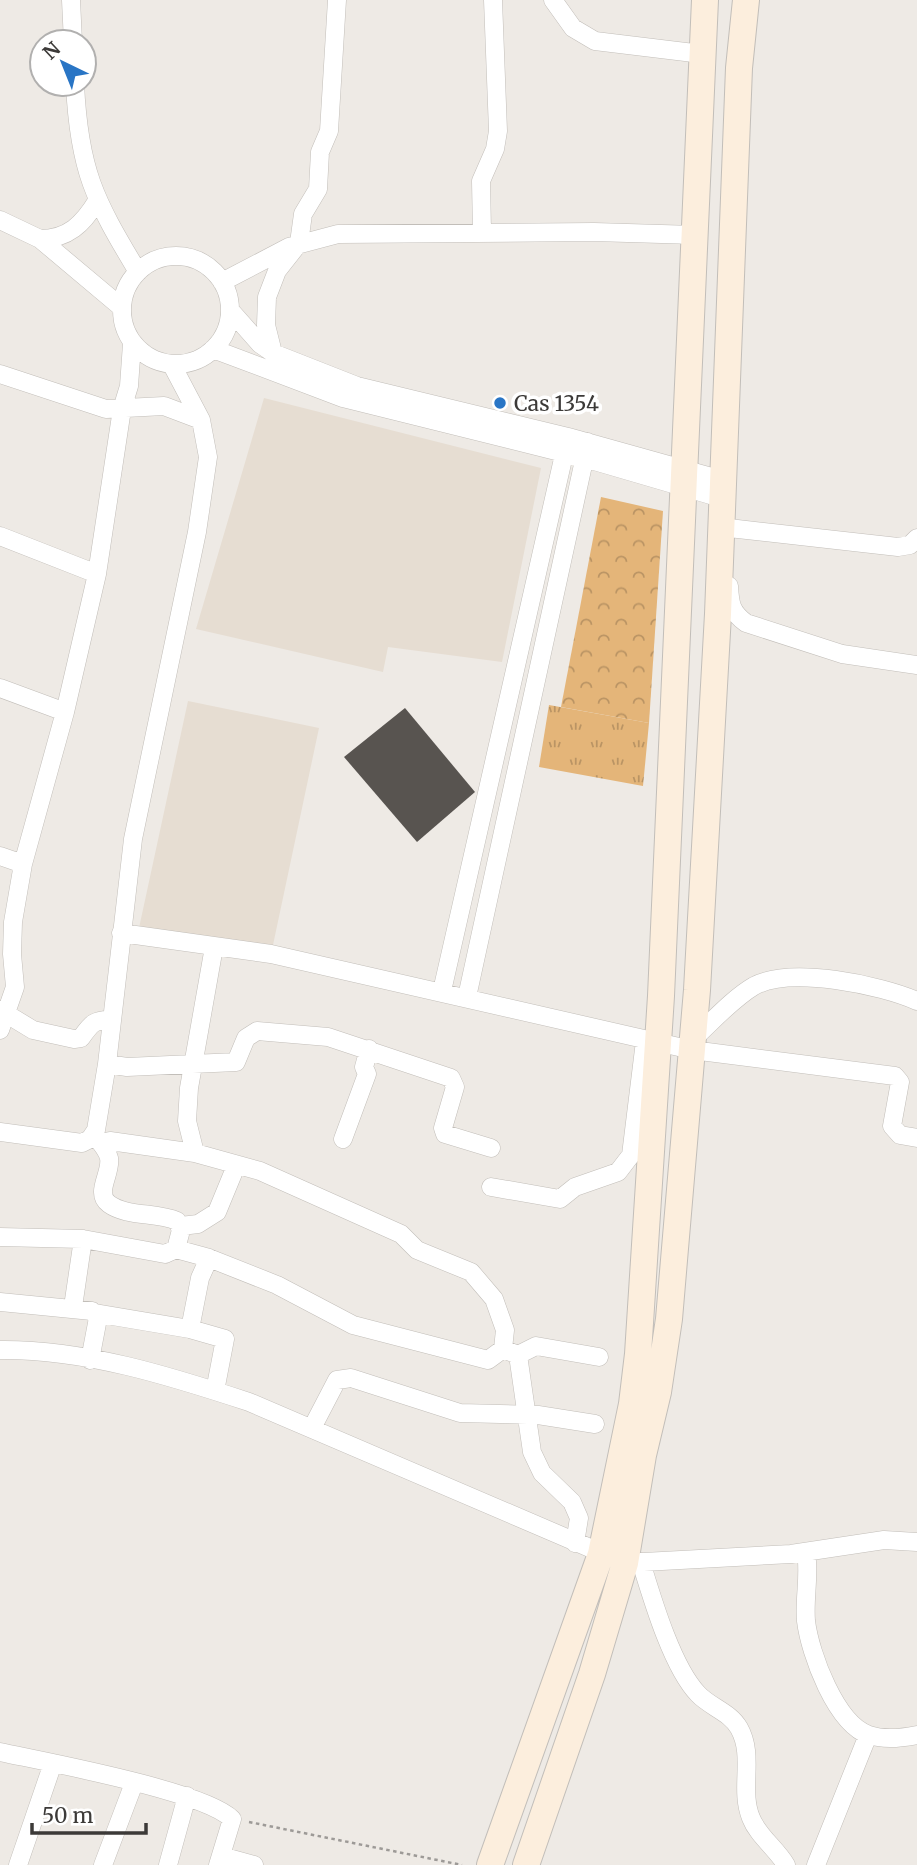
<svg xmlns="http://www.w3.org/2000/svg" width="917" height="1865" font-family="Merriweather,serif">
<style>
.built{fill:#e6ddd2}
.grass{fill:url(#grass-tufts)}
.park{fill:url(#park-crowns)}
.building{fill:#585450}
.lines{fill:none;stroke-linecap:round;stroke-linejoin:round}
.street-casing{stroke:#c2beb9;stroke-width:19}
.secondary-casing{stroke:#c2beb9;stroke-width:28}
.path{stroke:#9d9a97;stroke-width:2.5;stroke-dasharray:3.5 3.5;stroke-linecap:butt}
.street{stroke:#fff;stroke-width:18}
.secondary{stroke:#fceedd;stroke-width:26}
.poi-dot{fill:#2975c5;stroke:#fff;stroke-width:2.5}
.labels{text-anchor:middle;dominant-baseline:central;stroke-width:7;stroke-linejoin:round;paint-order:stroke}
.poi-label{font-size:21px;fill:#3c3a38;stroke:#fff;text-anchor:start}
</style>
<defs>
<pattern id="grass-tufts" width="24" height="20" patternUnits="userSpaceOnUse" patternTransform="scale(1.75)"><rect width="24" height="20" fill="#e4b579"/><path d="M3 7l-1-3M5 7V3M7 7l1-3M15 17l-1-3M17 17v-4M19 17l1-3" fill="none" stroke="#ba9464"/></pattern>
<pattern id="park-crowns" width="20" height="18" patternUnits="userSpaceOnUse" patternTransform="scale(1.75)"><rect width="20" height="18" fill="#e4b579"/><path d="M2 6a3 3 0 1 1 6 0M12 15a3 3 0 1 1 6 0" fill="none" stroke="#ba9464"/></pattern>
</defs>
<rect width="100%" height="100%" fill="#eeeae5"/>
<!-- built -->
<path class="built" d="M264 398 541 468 502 662 388 647 383 672 196 629Z
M188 701 319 728 273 945 139 928Z"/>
<!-- grass -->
<path class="grass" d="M549 705 649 723 643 786 539 767Z"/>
<!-- park -->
<path class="park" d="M601 497 663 511 649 723 561 707Z"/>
<!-- building -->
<path class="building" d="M405 708 475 792 417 842 344 757Z"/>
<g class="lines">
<defs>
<path id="street" d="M71 0 73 42
M553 0 573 28 595 41 702 54
M75 84C79 170 94 199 138 272
M0 220 40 239 121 307
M482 232 481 181 495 149 498 131 493 0
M40 239C68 239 83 224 97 201
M122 310a54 54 0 1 1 108 0a54 54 0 1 1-108 0Z
M222 282 289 247 338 234 594 232 695 235
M230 310 260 344 273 353 357 386 568 437 722 480
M213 349 343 398 584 458 721 498
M273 353 266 325 267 297 277 271 299 243 303 214 318 189 320 152 329 131 337 0
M0 374 106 409 164 406 201 420
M720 527 898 547 910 545 917 538
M0 536 97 574
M729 586C730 604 731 612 746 623L842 654 917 665
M0 688 65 712
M0 856 23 864
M121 933 271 954 692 1050 895 1076 900 1082 892 1126 900 1135 917 1138
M442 991 568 437
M467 997 588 442
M0 1010 33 1030 74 1039 81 1038C91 1024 94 1019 112 1020
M0 1030 15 987 12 954 13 922 23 864 65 712 97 574 122 409 129 386 132 344
M693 1039C712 1022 732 999 754 986 791 966 881 985 917 1001
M107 1064 127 1067 236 1062 246 1038 257 1031 328 1037 451 1078 455 1087 443 1128 445 1134 491 1148
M0 1132 82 1143 90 1139 96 1130 107 1064 133 839 197 532 208 457 201 420 172 365
M343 1139 367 1074 364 1067 369 1049
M101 1143 110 1141 195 1153 260 1171 401 1234 417 1250 471 1272 494 1299 505 1330 503 1349
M195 1153 187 1121 189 1088 214 947
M491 1187 560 1199 575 1187 618 1172 631 1155 645 1041
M181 1226 198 1224 217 1212 236 1166
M0 1237 83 1239 165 1254 176 1249 181 1230 177 1221C157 1212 127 1217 109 1204 94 1193 112 1173 109 1158 107 1149 100 1142 94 1135
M209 1258 277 1285 353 1325 488 1360 503 1349 518 1355 536 1346 599 1357
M0 1302 92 1311 98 1318 90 1360
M73 1307 83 1239
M95 1313 190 1329 200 1278 209 1258 176 1249
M190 1329 225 1339 215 1391
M0 1350C84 1349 170 1376 249 1402L625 1563 791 1554 884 1540 917 1542
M518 1355 532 1452 542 1473 572 1502 579 1518 575 1543
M312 1428 337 1380 351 1378 460 1413 538 1415 595 1424
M806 1552C810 1575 804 1598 806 1621 810 1654 836 1724 869 1735 884 1740 902 1738 917 1735
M641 1562C652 1598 672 1667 698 1694 710 1707 730 1712 739 1728 755 1756 739 1789 751 1818 758 1836 776 1848 786 1865
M0 1752C46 1762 204 1791 232 1819L218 1865
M221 1856 254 1865
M18 1865 53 1763
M103 1865 134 1783
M168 1865 187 1796
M816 1865 868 1735"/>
<path id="secondary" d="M490 1865 601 1554 632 1404 638 1354 661 996 705 0
M526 1865 592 1674 625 1563 643 1455 658 1392 669 1319 697 990 718 614 739 68 746 0"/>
</defs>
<!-- street casing -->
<use href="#street" class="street-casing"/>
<!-- secondary casing -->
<use href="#secondary" class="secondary-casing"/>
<!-- path -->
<path class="path" d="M249 1822 462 1865"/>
<!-- street -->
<use href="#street" class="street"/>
<!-- secondary -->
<use href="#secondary" class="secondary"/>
</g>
<!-- markers -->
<circle class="poi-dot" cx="500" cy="403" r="7"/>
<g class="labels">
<!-- poi labels -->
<g class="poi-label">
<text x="514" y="403">Cas 1354</text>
</g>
</g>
<!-- north arrow -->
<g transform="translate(63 63) rotate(317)"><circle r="33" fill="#ffffff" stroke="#b1b0af" stroke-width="2"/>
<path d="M0-5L12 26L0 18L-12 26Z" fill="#2975c5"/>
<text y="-10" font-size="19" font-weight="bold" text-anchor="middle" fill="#3c3a38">N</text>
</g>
<!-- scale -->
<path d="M32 1823v10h114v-10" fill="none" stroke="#3c3a38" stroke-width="3.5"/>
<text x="42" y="1823" font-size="21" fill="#3c3a38" stroke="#ffffff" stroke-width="5" paint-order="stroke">50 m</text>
</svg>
